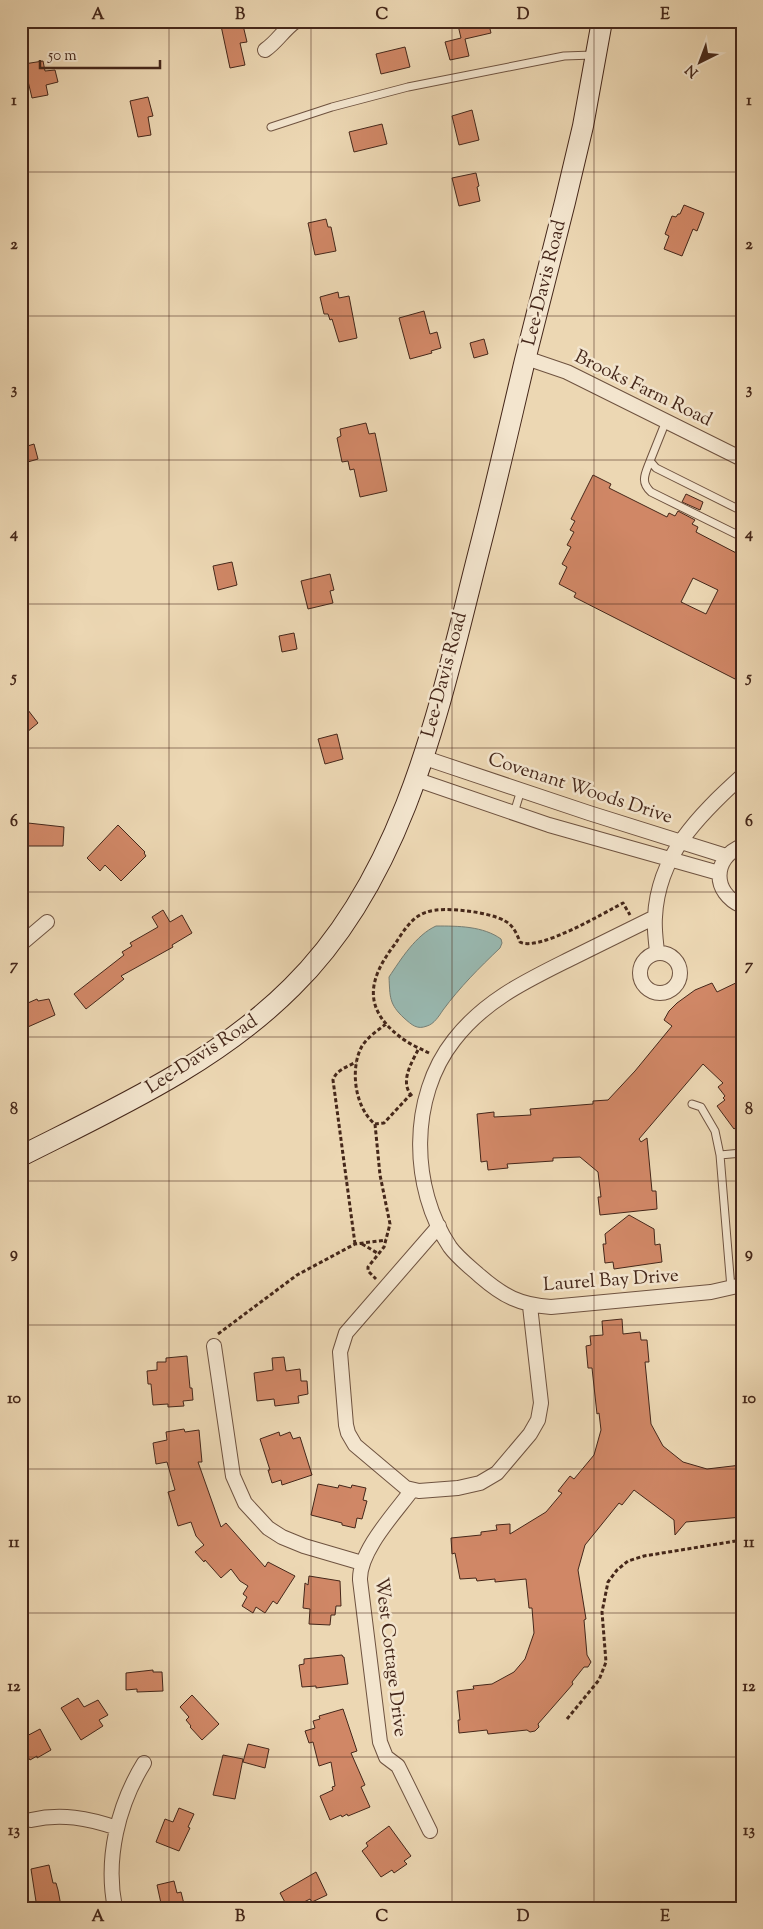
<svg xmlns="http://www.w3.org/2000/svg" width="763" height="1929" font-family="'Sorts Mill Goudy',serif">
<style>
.water{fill:#99b9b1;stroke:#777f75}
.building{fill:#d08766;stroke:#45271a;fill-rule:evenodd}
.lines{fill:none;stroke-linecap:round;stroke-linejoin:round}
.lane-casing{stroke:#6f5340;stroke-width:9}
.street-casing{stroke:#6f5340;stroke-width:16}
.secondary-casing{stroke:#45271a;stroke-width:22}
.path{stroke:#45271a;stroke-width:3;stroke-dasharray:4 2.5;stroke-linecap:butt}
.lane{stroke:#f3e5ce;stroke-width:7}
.street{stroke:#f3e5ce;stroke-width:14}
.secondary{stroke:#f3e5ce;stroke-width:20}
.grid{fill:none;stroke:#45271a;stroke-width:1;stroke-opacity:0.55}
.labels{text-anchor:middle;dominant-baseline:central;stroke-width:5;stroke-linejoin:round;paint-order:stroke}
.street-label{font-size:19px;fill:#45271a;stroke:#f3e5ce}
.neatline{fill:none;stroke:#45271a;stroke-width:2}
.grid-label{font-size:16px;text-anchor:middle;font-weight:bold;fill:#45271a}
</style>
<rect width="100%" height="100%" fill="#ecd7b3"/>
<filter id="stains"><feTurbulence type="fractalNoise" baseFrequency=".004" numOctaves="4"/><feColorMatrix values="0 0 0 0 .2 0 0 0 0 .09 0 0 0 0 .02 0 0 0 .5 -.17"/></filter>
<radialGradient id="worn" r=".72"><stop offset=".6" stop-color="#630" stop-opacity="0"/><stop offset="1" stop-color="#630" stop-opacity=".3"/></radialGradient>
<!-- water -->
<path class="water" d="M436 926C458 926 483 926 501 939L502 943 500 948C479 968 460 987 443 1010 439 1016 434 1024 427 1026 417 1030 412 1025 404 1018 389 1004 390 997 389 977 401 959 416 935 436 926Z"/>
<!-- building -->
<path class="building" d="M220 21H242L247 42 240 43 245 65 230 68Z
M457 21H488L491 33 465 39 469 56 450 60 445 42 461 38Z
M405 47 410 67 381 74 376 54Z
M43 61 45 71 55 70 58 82 46 85 48 95 32 98 24 64Z
M148 97 153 116 148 117 151 135 138 137 130 101Z
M472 110 479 140 459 145 452 116Z
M382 124 387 144 354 152 349 132Z
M476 173 479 186 477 187 480 201 459 206 452 178Z
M684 205 704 213 697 231 693 229 682 256 664 249 669 236 665 234 672 216 676 217 678 214H680Z
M326 219 328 227H331L336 251 315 255 308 223Z
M338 292 339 298 349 296 357 338 339 342 332 319 330 320 328 314H324L320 297Z
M424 311 430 334 437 332 441 348 431 351 432 353 410 359 399 318Z
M484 339 488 354 474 358 470 343Z
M366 423 369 434 375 433 387 491 360 497 354 469 350 470 348 461 342 462 337 438 341 436 340 429Z
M34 444 38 459 21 464V448Z
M593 475 611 484 609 488 667 517 669 513 675 516 678 511 695 520 692 524 698 527 696 532 742 556V665L735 679 574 597 576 593 559 584 567 567 562 564 571 547 567 545 574 532 570 530 575 521 571 519ZM693 578 718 590 706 614 681 602Z
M686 494 703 502 700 510 682 502Z
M232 562 237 585 218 590 213 566Z
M330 574 334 590 330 591 333 603 308 609 301 581Z
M294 633 297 649 282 652 279 636Z
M21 701 38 723 21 737Z
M337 734 343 759 325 764 318 739Z
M28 823 64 827 63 846H26Z
M118 825 145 852 144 853 146 856 121 881 105 865 100 871 87 858Z
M163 910 170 922 182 915 192 933 172 945 173 947 121 976 124 979 86 1009 74 994 124 955 122 952 132 946 130 943 158 927 152 917Z
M742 980V1123L734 1129 717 1106 725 1100 723 1098 725 1096 718 1087 723 1083 703 1064 639 1139 641 1142 647 1138 652 1191H656L657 1209 600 1215 598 1197H601L598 1172 580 1157 553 1158V1161L507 1164 508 1168 488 1170 487 1161 481 1162 477 1114 494 1112V1117L531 1115 530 1109 593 1104V1101L608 1100 635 1071 672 1026 664 1020 669 1011 677 1003 695 990 712 983 717 992Z
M37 999 38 1001 49 999 55 1015 21 1030V1006Z
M629 1215 654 1229 655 1245 660 1244 662 1262 614 1269 613 1262 605 1263 603 1244H606L605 1234Z
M622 1319 623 1334 640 1332 641 1340H647L649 1362H645L651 1424 663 1446 683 1462 707 1469 741 1465 742 1517 686 1522 675 1535 674 1520 634 1490 622 1505 619 1503 585 1545 578 1570 586 1619 584 1620 587 1655 591 1662 588 1667H584L572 1682 573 1684 538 1724 539 1727 535 1731 530 1732 527 1730 488 1734 487 1730 459 1733 458 1720H460L457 1691 474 1689 473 1686 492 1684 514 1672 525 1659 534 1633 532 1608H529L526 1579 495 1582V1579L477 1581 476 1578 460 1579 455 1553 452 1554 451 1538 481 1535V1532L497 1530 496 1525 510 1524V1534L546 1512 562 1493 558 1491 570 1476 574 1479 594 1455 601 1430 599 1413 597 1414 592 1368H588L586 1346 591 1345 590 1336 603 1335 602 1321Z
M187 1356 190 1388H192L193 1400 183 1401 184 1406 168 1407V1404L153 1405 151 1384H148L147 1371 157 1370V1362H166V1358Z
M284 1357 286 1371 300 1369 301 1381H307L308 1394 298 1396 299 1403 275 1406 274 1399 257 1401 254 1373 273 1370 272 1358Z
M184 1429 185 1432 199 1430 202 1462H198L221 1527 226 1523 265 1567 268 1562 295 1576 277 1604 273 1601 265 1613 256 1607 253 1613 242 1606 247 1597 243 1594 248 1586 240 1581 231 1569 221 1578 205 1560 204 1562 195 1552 204 1545 196 1536 191 1522 178 1526 168 1492 175 1490 167 1462 156 1464 153 1443 167 1440 166 1432Z
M279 1432 280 1436 290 1432 293 1439 300 1437 312 1475 282 1485 281 1480 272 1483 268 1470H270L260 1439Z
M318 1484 338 1488 339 1485 351 1488 352 1485 366 1488 363 1500 367 1501 362 1519 357 1518 355 1528 342 1525V1523L311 1515Z
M309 1576 340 1581 341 1606H336L335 1615H331L330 1625 309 1624 310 1609 303 1608 305 1583 308 1585Z
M342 1655 343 1657H344L348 1684 316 1688V1686L302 1687 299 1665 304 1664V1659Z
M153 1670V1672H162L163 1691 137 1692V1689L126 1690V1673Z
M192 1695 219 1724 202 1740 190 1727 191 1726 186 1720 189 1717 180 1707Z
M78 1698 84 1707 98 1700 108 1715 99 1720 103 1726 81 1740 61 1708Z
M343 1709 357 1751 351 1753 365 1785 361 1787 370 1807 348 1816 347 1814 342 1817 341 1815 330 1820 320 1796 333 1790 332 1787 335 1786 331 1762 319 1766 313 1742 309 1743 305 1731 315 1728 313 1721 320 1719 319 1716Z
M40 1729 51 1750 37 1758V1756L30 1760 28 1757 21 1761V1739Z
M248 1744 269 1749 265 1768 243 1762Z
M223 1755 243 1759 235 1799 213 1795Z
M179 1808 194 1814 188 1827 190 1828 179 1851 156 1842 165 1819 173 1822Z
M389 1826 411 1856 404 1861 407 1864 394 1873 392 1870 381 1877 362 1851 368 1846 366 1843Z
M49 1865 53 1883H56L58 1890 61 1906 37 1908 31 1869Z
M316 1872 327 1895 312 1902 310 1899 292 1908H288L280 1893Z
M174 1881 177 1893 181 1892 185 1908H162L157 1885Z"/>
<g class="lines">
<defs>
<path id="lane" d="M271 127 332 107 408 87 564 56 593 55
M666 421 650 461 656 468 742 511
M650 461C645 474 640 482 651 492L742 537
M514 813 521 790
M692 1104 701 1107 715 1131 720 1155 731 1288
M720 1155 742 1153"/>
<path id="street" d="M265 50C277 42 284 29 296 21
M526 358 567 372 742 459
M422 757 589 813 726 856
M415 779 549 825 719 873
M742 846C712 858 712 893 742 906
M655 917C627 931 598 945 570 959 526 981 485 1000 454 1040 409 1097 410 1188 450 1247 458 1258 470 1267 480 1276 503 1296 520 1305 551 1307L711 1292 742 1285
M21 944 47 922
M657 952C656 941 654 929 655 917 658 855 699 815 742 776
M640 973a20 20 0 1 1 40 0a20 20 0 1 1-40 0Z
M439 1226 346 1333 340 1352 346 1425 348 1433 355 1445 406 1488 419 1491 458 1488 480 1483 497 1473 530 1434 538 1420 541 1403 530 1306
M214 1346 233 1476 245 1503 268 1528 282 1537 304 1546 362 1563
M412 1490C395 1513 359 1551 360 1580L380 1742 386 1757 398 1766 430 1831
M31 1820C61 1813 88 1818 117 1828
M115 1908C105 1859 118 1805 144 1763"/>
<path id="secondary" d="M21 1156C116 1108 216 1063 292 987 408 873 441 699 480 547 496 485 510 423 525 360 538 307 552 255 565 202L583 126 602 21"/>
</defs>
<!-- lane casing -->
<use href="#lane" class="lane-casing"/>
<!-- street casing -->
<use href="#street" class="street-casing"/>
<!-- secondary casing -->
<use href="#secondary" class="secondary-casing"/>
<!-- path -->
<path class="path" d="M386 1024C377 1031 366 1038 361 1048 350 1070 355 1108 375 1124L384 1123 410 1095
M429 1053C419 1048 407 1043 399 1036 362 1007 369 978 395 944 403 932 412 916 427 912 443 906 490 912 505 921 513 925 517 934 520 942 538 952 604 913 623 903L630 915
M412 1096C399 1082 412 1062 419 1048
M375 1124 380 1175 390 1224 384 1247 368 1267V1271L376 1279
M355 1244 333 1080C336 1070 347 1067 356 1062
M362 1244 379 1254
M218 1334 297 1275 355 1244 386 1240
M567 1719 599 1680 606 1662 602 1612 608 1582 617 1570 628 1561 644 1556 742 1540"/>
<!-- lane -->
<use href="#lane" class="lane"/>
<!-- street -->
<use href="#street" class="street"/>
<!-- secondary -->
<use href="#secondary" class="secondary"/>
</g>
<!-- grid -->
<path class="grid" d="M169 21V1908M311 21V1908M452 21V1908M594 21V1908M21 172H742M21 316H742M21 460H742M21 604H742M21 748H742M21 892H742M21 1037H742M21 1181H742M21 1325H742M21 1469H742M21 1613H742M21 1757H742"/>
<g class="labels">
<!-- street labels -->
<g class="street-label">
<text transform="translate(545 283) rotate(-76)">Lee-Davis Road</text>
<text transform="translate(643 389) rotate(26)">Brooks Farm Road</text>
<text transform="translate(445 675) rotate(-75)">Lee-Davis Road</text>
<text transform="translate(580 789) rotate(18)">Covenant Woods Drive</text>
<text transform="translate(202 1055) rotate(-33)">Lee-Davis Road</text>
<text transform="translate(611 1281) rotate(-4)">Laurel Bay Drive</text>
<text transform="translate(390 1657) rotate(83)">West Cottage Drive</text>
</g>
</g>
<!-- margin -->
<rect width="763" height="1929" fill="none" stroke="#ecd7b3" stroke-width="55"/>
<!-- north arrow -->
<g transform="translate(700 62) rotate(222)" stroke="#f3e5ce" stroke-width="4" paint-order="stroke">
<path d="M0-4L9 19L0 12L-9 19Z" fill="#45271a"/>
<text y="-8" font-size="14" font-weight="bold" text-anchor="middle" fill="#45271a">N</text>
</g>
<!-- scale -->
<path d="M40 60v8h120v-8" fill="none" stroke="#45271a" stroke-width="2.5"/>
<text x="48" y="60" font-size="15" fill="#45271a" stroke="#f3e5ce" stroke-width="4" paint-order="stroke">50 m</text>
<rect x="28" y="28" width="708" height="1874" class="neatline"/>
<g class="grid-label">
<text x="98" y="19">A</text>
<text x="240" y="19">B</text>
<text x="382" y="19">C</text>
<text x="523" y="19">D</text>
<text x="665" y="19">E</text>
<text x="14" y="105">1</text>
<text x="749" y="105">1</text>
<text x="14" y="249">2</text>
<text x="749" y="249">2</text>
<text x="14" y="394">3</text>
<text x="749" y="394">3</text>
<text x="14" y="538">4</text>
<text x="749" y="538">4</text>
<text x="14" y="682">5</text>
<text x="749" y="682">5</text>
<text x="14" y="826">6</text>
<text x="749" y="826">6</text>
<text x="14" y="970">7</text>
<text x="749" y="970">7</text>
<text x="14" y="1114">8</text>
<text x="749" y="1114">8</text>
<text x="14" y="1258">9</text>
<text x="749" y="1258">9</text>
<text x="14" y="1403">10</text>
<text x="749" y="1403">10</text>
<text x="14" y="1547">11</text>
<text x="749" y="1547">11</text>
<text x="14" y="1691">12</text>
<text x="749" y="1691">12</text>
<text x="14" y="1835">13</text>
<text x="749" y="1835">13</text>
<text x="98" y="1921">A</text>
<text x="240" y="1921">B</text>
<text x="382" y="1921">C</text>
<text x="523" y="1921">D</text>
<text x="665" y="1921">E</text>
</g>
<rect width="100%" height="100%" filter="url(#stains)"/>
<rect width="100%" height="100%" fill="url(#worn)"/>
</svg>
